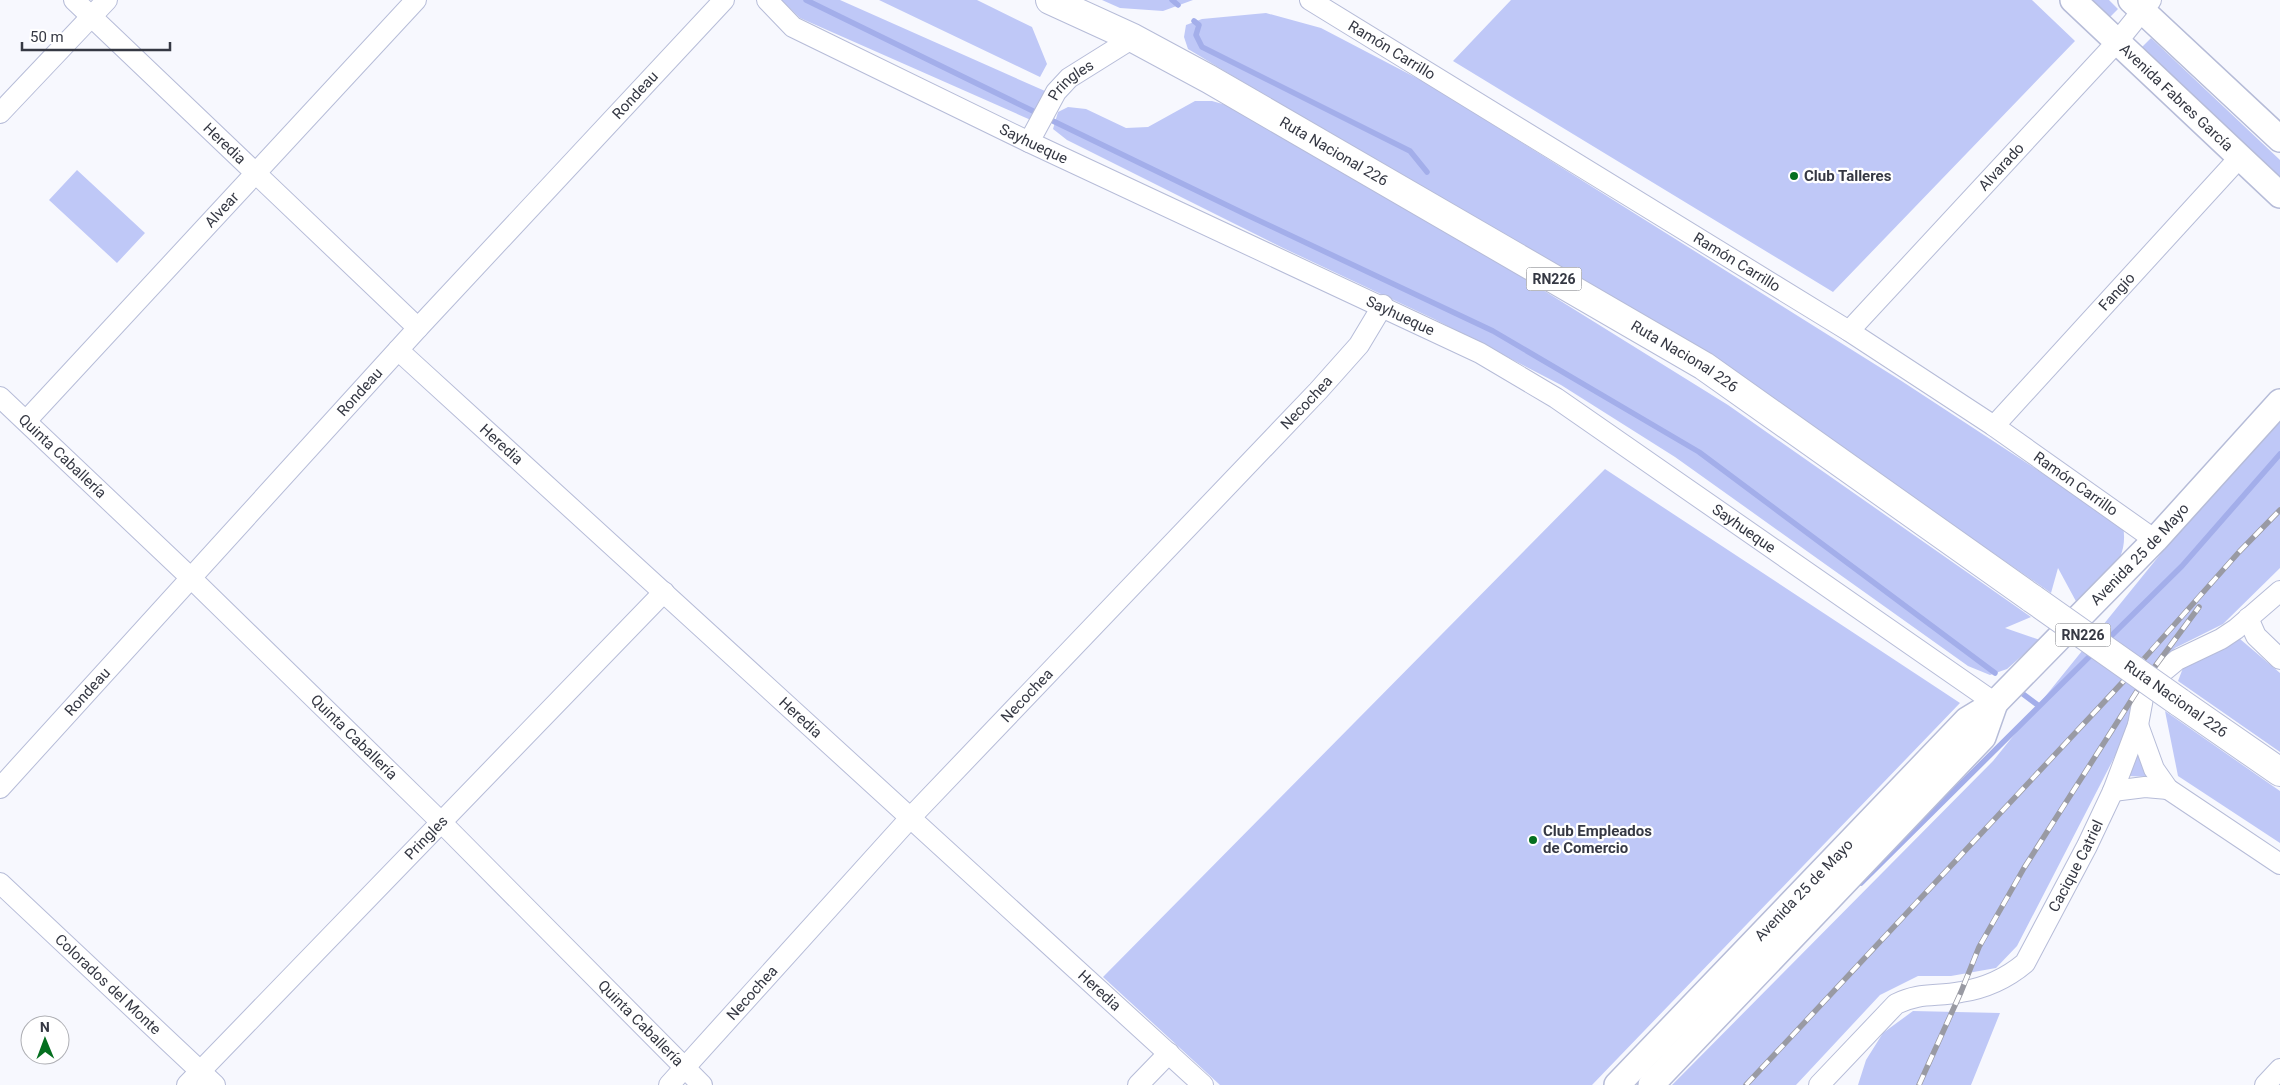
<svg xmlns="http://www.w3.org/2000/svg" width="2280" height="1085" font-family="Roboto,sans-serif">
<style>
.green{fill:#bfc8f7}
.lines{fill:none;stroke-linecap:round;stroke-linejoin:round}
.stream{stroke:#a3aeea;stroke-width:5.5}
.minor-casing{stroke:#b6bcd8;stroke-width:22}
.tertiary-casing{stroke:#b6bcd8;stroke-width:28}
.trunk-casing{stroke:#b6bcd8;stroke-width:30}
.minor{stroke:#fff;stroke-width:20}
.tertiary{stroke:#fff;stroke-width:25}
.trunk{stroke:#fff;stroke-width:28}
.rail-casing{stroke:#999aa3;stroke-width:5.5}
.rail{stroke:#fff;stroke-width:4;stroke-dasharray:11;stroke-linecap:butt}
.trunk-bridge-casing{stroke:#b6bcd8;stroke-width:30;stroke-linecap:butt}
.trunk-bridge{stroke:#fff;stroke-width:28}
.poi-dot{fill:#046f1f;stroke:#fff;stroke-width:2}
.labels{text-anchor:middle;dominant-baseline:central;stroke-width:4.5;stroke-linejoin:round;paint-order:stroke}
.shield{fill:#fff;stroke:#72747b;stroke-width:1}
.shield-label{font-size:14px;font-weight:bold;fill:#353843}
.street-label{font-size:15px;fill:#353843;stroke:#fff}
.poi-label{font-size:15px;font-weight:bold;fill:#353843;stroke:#fff;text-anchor:start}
</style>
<rect width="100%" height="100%" fill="#f7f8fe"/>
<!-- green -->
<path class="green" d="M781 0H840L1045 91 1033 121 800 18Z
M879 0H977L1032 27 1047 64 1040 77Z
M1102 0H1193L1163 11 1120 8Z
M1511 0H2032L2075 41 1833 292 1453 61Z
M2090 0H2109L2118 9 2109 18Z
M1266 13 1321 28 1430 85 1900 380 2123 526C2130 563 2102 582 2078 605L2058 568 2051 593 1769 398 1188 49 1184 37 1186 25 1202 19Z
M2151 38 2280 160V178L2142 47Z
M1195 101H1212L1233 107 1498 262 1728 405 2031 617 2005 628 2040 640 2007 669 1990 675 1968 666 1675 457 1561 385 1434 319 1283 248 1067 140 1053 129 1058 112 1068 107 1086 109 1126 128 1148 127Z
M77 170 145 233 117 263 49 200Z
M2280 417V568L2223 624 2175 648 2164 661 2017 946 1996 968 1951 976H1918L1880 995 1796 1085H1672L1993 761 2171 541Z
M1605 469 1960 703 1592 1085H1220L1103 977Z
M2240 639 2280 673V752L2178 681 2183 668Z
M2165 711 2280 791V843L2178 776Z
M2136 751 2151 777 2127 776Z
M1913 1011 2000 1013 1971 1085H1858L1866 1060 1883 1033Z"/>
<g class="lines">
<!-- stream -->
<path class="stream" d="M806 0 1033 111
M1172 0 1178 5
M1194 21 1199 25 1196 35 1202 47 1410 151 1427 172
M1053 121 1245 214 1493 331 1699 452 1995 673
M2106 641 2182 566 2280 454
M2023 694 2039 706
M1861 883 2094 652"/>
<defs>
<g id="minor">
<path id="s1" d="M74 0 418 328"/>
<path id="s2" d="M767 0 793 27 1029 142 1480 353 1556 398 1995 703"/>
<path id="s3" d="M1310 0 1849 331 1994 426 2155 540"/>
<path d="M0 113 107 0"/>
<path id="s4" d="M1029 142 1056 92 1069 78 1133 38"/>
<path id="s5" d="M1849 331 2117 42 2151 0"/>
<path id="s6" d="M398 350 1203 1085"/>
<path id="s7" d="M0 397 191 578 442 823 702 1085"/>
<path id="s8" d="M26 421 416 0"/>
<path id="s9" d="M1994 426 2240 157"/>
<path d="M2248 618 2256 636 2280 659"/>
<path d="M2138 725 2154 769 2168 789 2280 864"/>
<path id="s10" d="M0 788 418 328 724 0"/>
<path d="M2113 791 2145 787 2168 789"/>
<path id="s11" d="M0 883 215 1085"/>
<path id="s12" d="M187 1085 664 592"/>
<path id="s13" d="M669 1085 911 817 1318 391 1359 345 1383 305"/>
<path d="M1138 1085 1169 1053"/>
<path id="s14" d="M1819 1085 1896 1004C1920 992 1937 997 1961 992 1986 988 2006 979 2025 963L2087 846 2113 791 2138 725 2143 698 2154 679 2177 660 2221 639 2236 629 2280 591"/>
<path d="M2265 1085 2280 1069"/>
</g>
<g id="tertiary">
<path id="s15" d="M2073 0 2280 195"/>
<path d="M2131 0 2280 139"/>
<path id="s16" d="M1617 1085 1967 720 1995 703 2155 540 2280 402"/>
<path d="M1651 1085 1983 737 1995 703"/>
</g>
<g id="trunk">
<path id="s17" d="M1050 0 1133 38 1209 79 1704 366 2033 599"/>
<path d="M2179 702 2280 772"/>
</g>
</defs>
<!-- minor casing -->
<use href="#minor" class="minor-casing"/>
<!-- tertiary casing -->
<use href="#tertiary" class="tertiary-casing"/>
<!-- trunk casing -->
<use href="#trunk" class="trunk-casing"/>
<!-- minor -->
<use href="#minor" class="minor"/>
<!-- tertiary -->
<use href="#tertiary" class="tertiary"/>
<!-- trunk -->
<use href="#trunk" class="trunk"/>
<defs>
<path id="rail" d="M1746 1085 2134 670 2239 552 2280 510
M1919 1085 1961 992 1979 947 2024 868 2139 688 2199 607"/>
</defs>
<!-- rail casing -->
<use href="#rail" class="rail-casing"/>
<!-- rail -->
<use href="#rail" class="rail"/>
<defs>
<path id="trunk-bridge" d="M2033 599 2179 702"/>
</defs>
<!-- trunk-bridge casing -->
<use href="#trunk-bridge" class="trunk-bridge-casing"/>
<!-- trunk-bridge -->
<use href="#trunk-bridge" class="trunk-bridge"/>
</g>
<!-- markers -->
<g class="poi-dot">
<circle cx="1794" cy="176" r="5"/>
<circle cx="1533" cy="840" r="5"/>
</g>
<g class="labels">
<!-- shield labels -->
<g class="shield">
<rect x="1526.5" y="267.5" width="55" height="23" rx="4"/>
<rect x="2055.5" y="623.5" width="55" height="23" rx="4"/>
</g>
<g class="shield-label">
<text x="1554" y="279">RN226</text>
<text x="2083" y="635">RN226</text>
</g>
<!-- street labels -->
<g class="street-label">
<text stroke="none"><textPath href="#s3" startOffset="96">Ramón Carrillo</textPath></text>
<text stroke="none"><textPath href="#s4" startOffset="76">Pringles</textPath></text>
<text stroke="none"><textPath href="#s10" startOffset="940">Rondeau</textPath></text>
<text stroke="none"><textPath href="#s15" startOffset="142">Avenida Fabres García</textPath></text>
<text stroke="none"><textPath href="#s1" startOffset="208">Heredia</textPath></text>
<text stroke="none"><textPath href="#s2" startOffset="305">Sayhueque</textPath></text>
<text stroke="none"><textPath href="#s17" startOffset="322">Ruta Nacional 226</textPath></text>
<text stroke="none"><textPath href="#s5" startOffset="224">Alvarado</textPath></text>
<text stroke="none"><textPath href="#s8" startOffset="288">Alvear</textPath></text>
<text stroke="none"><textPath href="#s3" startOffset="501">Ramón Carrillo</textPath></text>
<text stroke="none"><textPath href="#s9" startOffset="182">Fangio</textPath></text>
<text stroke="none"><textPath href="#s2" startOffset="710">Sayhueque</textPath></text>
<text stroke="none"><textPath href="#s17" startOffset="728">Ruta Nacional 226</textPath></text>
<text stroke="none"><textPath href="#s10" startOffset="535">Rondeau</textPath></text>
<text stroke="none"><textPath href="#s13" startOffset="934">Necochea</textPath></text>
<text stroke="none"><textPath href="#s6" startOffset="140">Heredia</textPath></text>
<text stroke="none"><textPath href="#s7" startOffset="86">Quinta Caballería</textPath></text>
<text stroke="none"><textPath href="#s3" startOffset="906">Ramón Carrillo</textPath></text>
<text stroke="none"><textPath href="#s2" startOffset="1115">Sayhueque</textPath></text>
<text stroke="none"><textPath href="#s16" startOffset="746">Avenida 25 de Mayo</textPath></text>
<text stroke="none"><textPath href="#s10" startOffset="130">Rondeau</textPath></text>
<text stroke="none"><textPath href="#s13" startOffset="529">Necochea</textPath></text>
<text transform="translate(2176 699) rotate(35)">Ruta Nacional 226</text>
<text stroke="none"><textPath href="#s6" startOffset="545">Heredia</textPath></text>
<text stroke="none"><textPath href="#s7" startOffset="491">Quinta Caballería</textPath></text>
<text stroke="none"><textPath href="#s12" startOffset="344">Pringles</textPath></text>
<text stroke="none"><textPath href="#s14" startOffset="359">Cacique Catriel</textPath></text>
<text stroke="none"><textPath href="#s16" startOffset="270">Avenida 25 de Mayo</textPath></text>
<text stroke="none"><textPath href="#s11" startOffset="148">Colorados del Monte</textPath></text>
<text stroke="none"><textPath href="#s6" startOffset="950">Heredia</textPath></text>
<text stroke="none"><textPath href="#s13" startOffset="124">Necochea</textPath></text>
<text stroke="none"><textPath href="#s7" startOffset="896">Quinta Caballería</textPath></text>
</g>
<!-- poi labels -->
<g class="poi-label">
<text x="1804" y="176">Club Talleres</text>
<text x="1543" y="831">Club Empleados<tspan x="1543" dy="17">de Comercio</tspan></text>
</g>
</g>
<!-- north arrow -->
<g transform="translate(45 1040) rotate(359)"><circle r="24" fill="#ffffff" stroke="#aeafb4"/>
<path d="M0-4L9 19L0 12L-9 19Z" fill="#046f1f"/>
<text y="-8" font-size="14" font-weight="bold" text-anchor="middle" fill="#353843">N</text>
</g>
<!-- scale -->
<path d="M22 42v8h148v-8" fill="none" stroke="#353843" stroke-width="2.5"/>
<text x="30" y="42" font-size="15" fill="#353843" stroke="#ffffff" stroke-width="4" paint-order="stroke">50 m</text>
</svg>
